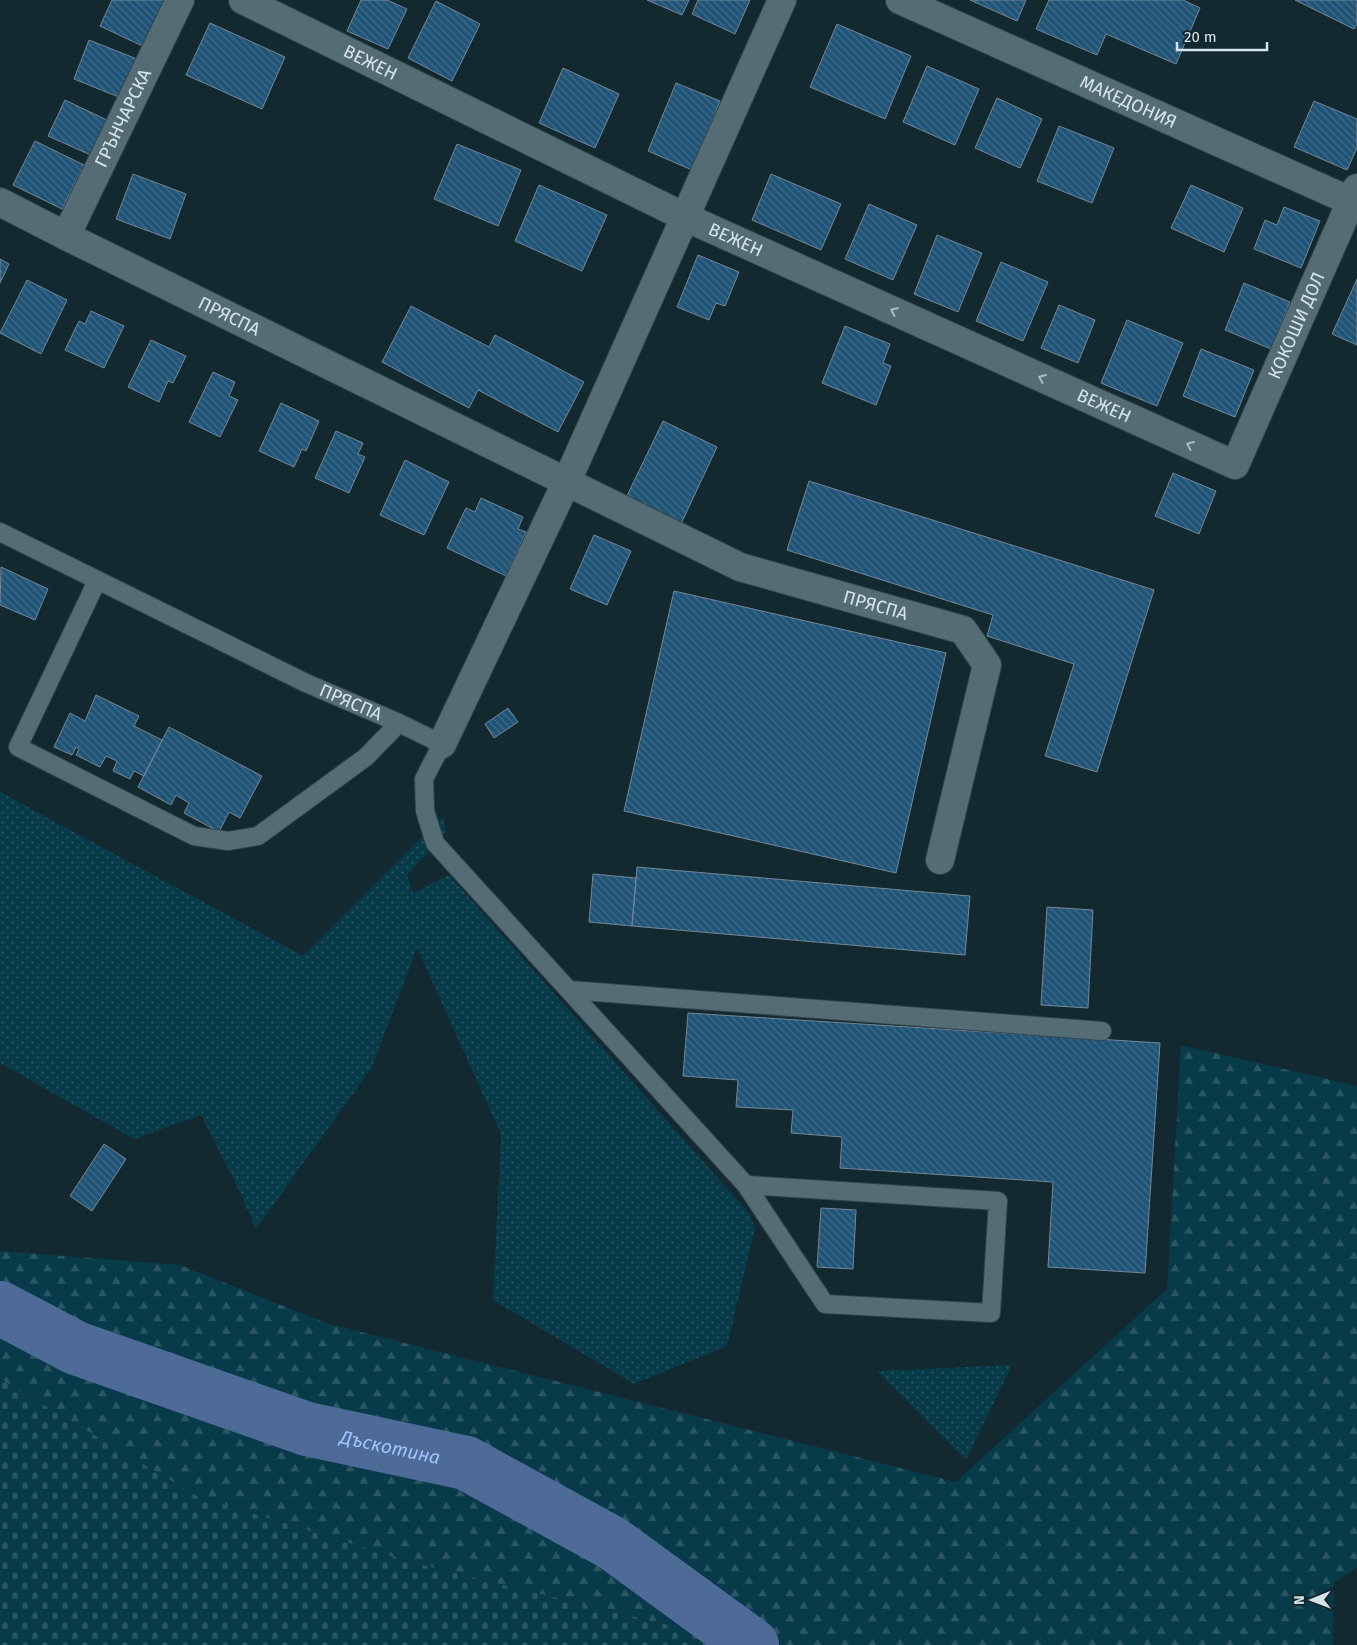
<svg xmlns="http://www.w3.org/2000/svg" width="1357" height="1645" font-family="'Fira Sans',sans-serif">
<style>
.grass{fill:url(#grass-dots)}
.forest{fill:url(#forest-firs)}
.cemetery{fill:url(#cemetery-stones)}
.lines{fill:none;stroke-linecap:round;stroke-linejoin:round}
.river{stroke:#4e6b98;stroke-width:54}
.building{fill:url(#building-back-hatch);stroke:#748796}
.lane-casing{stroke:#34444a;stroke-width:20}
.street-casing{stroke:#34444a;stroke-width:30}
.lane{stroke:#546d75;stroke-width:18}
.street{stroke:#546d75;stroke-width:28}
.oneway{stroke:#a9bac0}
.labels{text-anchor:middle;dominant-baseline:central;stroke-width:4;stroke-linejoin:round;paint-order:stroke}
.street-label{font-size:18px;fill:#d7e4e9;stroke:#122930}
.water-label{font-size:19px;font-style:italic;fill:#a0c4fb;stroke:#122930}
</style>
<defs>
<pattern id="grass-dots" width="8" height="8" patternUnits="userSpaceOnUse" patternTransform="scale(1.25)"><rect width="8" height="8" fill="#083b4a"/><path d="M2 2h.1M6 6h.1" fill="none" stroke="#2b5764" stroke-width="1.8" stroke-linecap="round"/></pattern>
<pattern id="forest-firs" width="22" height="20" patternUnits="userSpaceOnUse" patternTransform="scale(1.25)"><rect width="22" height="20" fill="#083b4a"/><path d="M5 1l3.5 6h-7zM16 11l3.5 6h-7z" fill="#2b5764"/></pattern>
<pattern id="cemetery-stones" width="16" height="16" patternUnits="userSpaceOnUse" patternTransform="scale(1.25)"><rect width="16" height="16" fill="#083b4a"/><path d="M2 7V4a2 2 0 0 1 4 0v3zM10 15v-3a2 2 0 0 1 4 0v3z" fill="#2b5764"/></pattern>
<pattern id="building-back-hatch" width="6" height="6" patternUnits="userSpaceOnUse" patternTransform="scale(1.25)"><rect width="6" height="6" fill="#205476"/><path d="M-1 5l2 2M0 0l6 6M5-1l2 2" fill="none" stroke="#406c8a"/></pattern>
</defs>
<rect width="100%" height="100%" fill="#122930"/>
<!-- grass -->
<path class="grass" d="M0 792 303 956 443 816 446 832 407 875 413 893 449 875 748 1212 755 1228 727 1346 634 1384 493 1300 501 1134 417 948 372 1067 256 1229 236 1184 201 1115 134 1139 0 1063Z
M1012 1365 966 1460 877 1371Z"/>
<!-- forest -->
<path class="forest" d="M1181 1045 1357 1086V1567L1334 1583 1333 1645H738L672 1626 410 1562 197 1496 0 1379V1251L180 1265 329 1324 956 1482 1167 1289Z"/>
<!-- cemetery -->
<path class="cemetery" d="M0 1379 197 1496 410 1562 672 1626 738 1645H0Z"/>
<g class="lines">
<!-- river -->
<path class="river" id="s1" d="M0 1308 76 1348 307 1429 466 1463 612 1543 752 1645"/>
</g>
<!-- building -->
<path class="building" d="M112 0H167L153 51 100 26Z
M361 0H387L407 9 388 49 347 31Z
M647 0H689L682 15Z
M698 0H750L735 34 692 14Z
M970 0H1026L1017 21Z
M1049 0H1183L1200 8 1176 64 1106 34 1097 55 1036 29Z
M1295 0H1357V24L1354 29Z
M436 1 480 24 452 81 408 58Z
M210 23 285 57 262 109 186 75Z
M837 24 911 56 885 119 810 87Z
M89 40 142 61 126 100 74 79Z
M927 66 979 89 955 145 903 122Z
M563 68 619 94 595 148 539 123Z
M676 83 720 101 692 170 648 151Z
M997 98 1042 119 1020 168 975 148Z
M65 100 111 122 95 157 48 136Z
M1314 101 1357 119V148L1347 170 1294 147Z
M1059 126 1114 148 1092 203 1037 181Z
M35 141 84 165 62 209 13 185Z
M457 144 521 170 498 226 434 199Z
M133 174 186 194 170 239 116 219Z
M771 174 841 204 821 250 752 220Z
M539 185 607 215 582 271 515 241Z
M1191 185 1243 208 1224 252 1171 228Z
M869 204 917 225 893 280 845 259Z
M1284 207 1320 221 1301 268 1254 249 1265 220 1277 225Z
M937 235 982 253 958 312 914 294Z
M698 255 739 272 725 306 716 303 709 320 677 307Z
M0 259 9 264 0 283Z
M1001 262 1048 282 1023 341 976 321Z
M1357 279V345L1332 334Z
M27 280 67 300 41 354 0 333Z
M1244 283 1290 302 1271 349 1225 330Z
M1059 305 1095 320 1078 363 1041 348Z
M411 306 489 347 495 335 584 382 558 432 478 390 469 408 382 362Z
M91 311 124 326 104 368 65 350 79 321 85 324Z
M1127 320 1183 343 1157 406 1101 383Z
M845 326 890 344 883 363 891 366 876 405 822 383Z
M151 340 186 356 173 383 168 381 159 402 128 387Z
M1201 349 1254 370 1235 417 1183 396Z
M213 372 235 382 229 396 238 400 220 437 189 422Z
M281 403 319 421 306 451 302 449 294 467 259 451Z
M663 421 717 447 680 526 625 500Z
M336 431 363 443 358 454 365 457 349 493 315 478Z
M405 460 449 482 424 535 380 515Z
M1173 473 1216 491 1199 534 1155 516Z
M809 481 1154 590 1097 772 1045 756 1074 664 987 636 993 615 787 550Z
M481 498 523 517 518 529 526 532 506 576 447 548 466 508 475 512Z
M594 535 631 551 607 605 570 589Z
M1 567 48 589 35 620 0 605Z
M674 591 946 653 896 873 624 811Z
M96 695 139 716 134 726 162 740 144 776 134 771 130 779 113 771 117 761 106 756 100 767 76 755 79 749 76 747 72 755 54 747 70 713 85 721Z
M508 708 518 722 494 738 485 724Z
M169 727 262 776 240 818 229 812 219 832 184 813 189 803 176 795 171 805 138 787Z
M637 867 970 896 965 955 632 926Z
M593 874 636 878 632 926 589 922Z
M1047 907 1093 910 1088 1008 1041 1005Z
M688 1013 1160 1043 1145 1273 1048 1267 1053 1182 840 1168 842 1137 791 1133 793 1110 736 1107 738 1080 683 1076Z
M104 1144 126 1159 92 1211 70 1196Z
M821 1208 856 1210 853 1269 817 1267Z"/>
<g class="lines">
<defs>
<g id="lane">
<path id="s2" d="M0 532 306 683 399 723 442 744 424 779 425 811 435 843 746 1185 998 1201 991 1313 825 1304 746 1185"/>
<path d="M97 581 18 747 194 836 228 841 258 836 366 757 399 723"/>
<path d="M569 990 1102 1031"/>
</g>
<g id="street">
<path id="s3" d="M243 0 685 217 1235 465 1357 188"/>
<path id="s4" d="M900 0 1357 204"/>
<path id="s5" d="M0 202 66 236 740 567 963 630 987 665 940 860"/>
<path id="s6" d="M66 236 180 0"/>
<path d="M442 744 567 481 782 0"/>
</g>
</defs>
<!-- lane casing -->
<use href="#lane" class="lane-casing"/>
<!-- street casing -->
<use href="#street" class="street-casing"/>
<!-- lane -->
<use href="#lane" class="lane"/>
<!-- street -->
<use href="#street" class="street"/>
</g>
<!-- one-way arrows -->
<defs><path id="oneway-chevron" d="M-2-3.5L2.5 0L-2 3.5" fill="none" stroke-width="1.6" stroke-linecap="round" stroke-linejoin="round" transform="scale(1.25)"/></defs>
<g class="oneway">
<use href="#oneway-chevron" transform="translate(894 311) rotate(-156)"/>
<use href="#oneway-chevron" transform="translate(1042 378) rotate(-156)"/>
<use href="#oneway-chevron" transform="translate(1190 445) rotate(-156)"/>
</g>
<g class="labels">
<!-- street labels -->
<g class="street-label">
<text stroke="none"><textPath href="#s3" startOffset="142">ВЕЖЕН</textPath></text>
<text stroke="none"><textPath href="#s4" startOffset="250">МАКЕДОНИЯ</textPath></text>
<text stroke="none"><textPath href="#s6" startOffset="131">ГРЪНЧАРСКА</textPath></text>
<text stroke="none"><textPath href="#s3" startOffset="548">ВЕЖЕН</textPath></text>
<text stroke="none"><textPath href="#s5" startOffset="256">ПРЯСПА</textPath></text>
<text stroke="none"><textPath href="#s3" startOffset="1248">КОКОШИ ДОЛ</textPath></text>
<text stroke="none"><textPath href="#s3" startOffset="952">ВЕЖЕН</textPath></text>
<text stroke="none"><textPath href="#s5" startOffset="966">ПРЯСПА</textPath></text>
<text stroke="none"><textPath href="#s2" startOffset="390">ПРЯСПА</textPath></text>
</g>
<!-- water labels -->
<g class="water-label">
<text stroke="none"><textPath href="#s1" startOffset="416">Дъскотина</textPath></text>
</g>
</g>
<!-- north arrow -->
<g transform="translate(1312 1600) rotate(269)" stroke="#122930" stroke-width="4" paint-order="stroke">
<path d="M0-4L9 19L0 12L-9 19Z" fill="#d7e4e9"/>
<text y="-8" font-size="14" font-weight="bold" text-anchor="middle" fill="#d7e4e9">N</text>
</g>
<!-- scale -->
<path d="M1177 42v8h90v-8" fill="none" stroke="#d7e4e9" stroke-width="2.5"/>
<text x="1184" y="42" font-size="15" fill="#d7e4e9" stroke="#122930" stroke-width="4" paint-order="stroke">20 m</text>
</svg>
